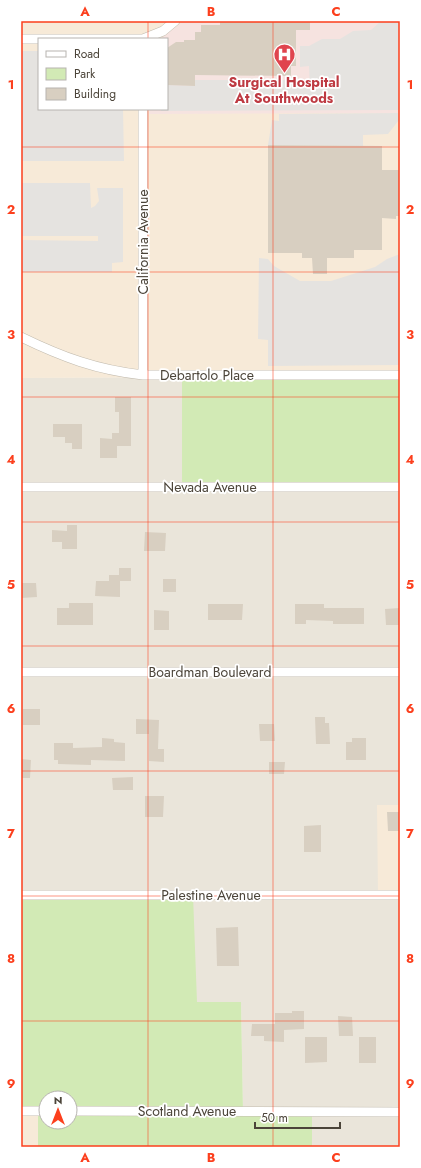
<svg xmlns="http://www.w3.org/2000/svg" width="421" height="1168" font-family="Jost,sans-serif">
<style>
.residential{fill:#eae5da}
.commercial{fill:#f7ead8;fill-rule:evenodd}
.medical{fill:#f6e3e0}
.green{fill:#d2eab5;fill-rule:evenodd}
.parking{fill:#e5e3e0}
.building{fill:#d8cfc1}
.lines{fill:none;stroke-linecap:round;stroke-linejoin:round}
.minor-casing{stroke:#c2bbae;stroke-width:10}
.minor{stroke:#fff;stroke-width:9}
.grid{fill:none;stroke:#fc3f1d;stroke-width:1;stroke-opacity:0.55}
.labels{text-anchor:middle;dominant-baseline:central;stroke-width:3.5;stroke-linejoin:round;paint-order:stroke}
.health-label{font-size:14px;font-weight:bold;fill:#be3a42;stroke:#fff}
.street-label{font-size:14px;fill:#4b4439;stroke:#fff}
.neatline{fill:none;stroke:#fc3f1d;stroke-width:1.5}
.grid-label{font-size:13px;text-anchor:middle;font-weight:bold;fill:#fc3f1d}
</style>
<rect width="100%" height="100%" fill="#f6f3ec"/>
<!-- residential -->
<path class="residential" d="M182 377V486L400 487V805H377L400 895V1147H312L311 1112 243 1111 241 1002H197L21 895V378Z"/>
<!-- commercial -->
<path class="commercial" d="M21 21H400V376L21 378ZM39 39H167V109H39Z
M377 805H400V895H378Z
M21 1111H38V1147H21Z"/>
<!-- medical -->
<path class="medical" d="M183 21H400V113L149 114V109H167V39H160L181 23Z"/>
<!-- green -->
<path class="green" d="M182 375H400V487H182Z
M21 895H193L197 1002H241L243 1111 312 1112V1147H38V1111H21ZM46 1098H70V1122H46Z"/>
<!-- parking -->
<path class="parking" d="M381 21H400V110L161 111V109H167V85L195 86V80H307V88L310 89 309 66 300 67V46H309L322 39H340L353 31 371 30Z
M21 51H39V109H123L124 161H21Z
M398 113 399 120 388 134 363 135V146L268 145 272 120 279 121V114Z
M21 183H90L91 208 95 206 99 201 97 188H123V262L112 263V272H21V240L98 241V236H21Z
M400 254V365L268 366V340L258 339 259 258 268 259 274 266 300 281H331L375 267 387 259Z"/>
<!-- building -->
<path class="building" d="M220 21H310V30H296V66H291V76L195 75V86L167 85V48L176 42H184V40H195V32H201V25H220Z
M268 145 382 146V170H400V216H396V219L382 218V250H354V258H327V274H313L312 258H302V253H268Z
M115 397H131V446H117V458H100V438L112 439V433H119V412H115Z
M53 424H82V449H72V443H65V437H53Z
M67 525H77V549H62V542H52V530L67 531Z
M145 532 166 533 165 551H144Z
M119 568H131V581H120V597L95 596 96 581H109V575H119Z
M163 579H176V592H163Z
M21 583H36L37 597 21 598Z
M69 603H93V625H57V608H69Z
M208 604H243L242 620H208Z
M295 604H324V608H364V624H333V621L306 620V624H295Z
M400 608V625H386L385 609Z
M154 610 169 611V630H154Z
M23 709H40V725H23Z
M315 717H325V723H329L330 744H316Z
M136 719 159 720 158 749H164V762L149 761V734H136Z
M259 724H274L275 741H260Z
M102 738 114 739V742L125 743V761L91 760V765L58 764V760H54V743H73V748L102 747Z
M352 738H366V760H346V742H352Z
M21 759 31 760 30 778H21Z
M269 762H285L284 774H269Z
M133 777V790H113L112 778Z
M145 796H164L163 817H145Z
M387 812H400V831H388Z
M321 825V852H304V826Z
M238 927 239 966H217L216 928Z
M292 1011H304V1029L284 1030V1042L264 1041V1036H251L252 1024H275V1013H292Z
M338 1016 352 1017 353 1036H339Z
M305 1037H327V1062L305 1063Z
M359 1037H376V1063H359Z"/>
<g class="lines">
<defs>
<path id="minor" d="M21 39H143L163 31 175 21
M21 337C62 357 97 370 143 375H400
M143 375V109
M21 487H400
M21 672H400
M21 895H400
M21 1111H46
M70 1111 400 1112"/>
</defs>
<!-- minor casing -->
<use href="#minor" class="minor-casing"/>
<!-- minor -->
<use href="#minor" class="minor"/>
</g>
<!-- grid -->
<path class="grid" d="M148 21V39M273 21V1147M148 109V1147M21 147H400M21 272H400M21 397H400M21 522H400M21 646H400M21 771H400M21 896H400M21 1021H400"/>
<!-- icons -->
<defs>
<symbol id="hospital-pin" viewBox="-11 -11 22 30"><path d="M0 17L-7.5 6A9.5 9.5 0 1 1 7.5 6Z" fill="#e0444e" stroke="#fff"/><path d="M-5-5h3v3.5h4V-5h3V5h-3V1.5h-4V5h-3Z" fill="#fff"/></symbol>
</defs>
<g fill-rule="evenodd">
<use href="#hospital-pin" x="272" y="42" width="25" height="34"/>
</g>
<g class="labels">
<!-- health labels -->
<g class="health-label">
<text x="284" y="82">Surgical Hospital<tspan x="284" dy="16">At Southwoods</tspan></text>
</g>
<!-- street labels -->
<g class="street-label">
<text transform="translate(143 242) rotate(-90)">California Avenue</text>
<text x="207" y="375">Debartolo Place</text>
<text x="210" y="487">Nevada Avenue</text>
<text x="210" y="672">Boardman Boulevard</text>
<text x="211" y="895">Palestine Avenue</text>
<text x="187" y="1111">Scotland Avenue</text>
</g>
</g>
<!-- border -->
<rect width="421" height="1168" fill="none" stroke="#ffffff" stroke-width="44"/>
<!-- legend -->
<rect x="38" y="38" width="130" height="72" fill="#ffffff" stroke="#b7b4b0"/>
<rect x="46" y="51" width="20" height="6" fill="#ffffff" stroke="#b7b4b0"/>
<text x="74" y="58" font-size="12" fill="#4b4439">Road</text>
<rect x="46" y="68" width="20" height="12" fill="#d2eab5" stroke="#b7b4b0"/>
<text x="74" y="78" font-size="12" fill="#4b4439">Park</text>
<rect x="46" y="88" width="20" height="12" fill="#d8cfc1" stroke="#b7b4b0"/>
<text x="74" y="98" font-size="12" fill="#4b4439">Building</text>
<!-- north arrow -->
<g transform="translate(58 1110)"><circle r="19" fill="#ffffff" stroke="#b7b4b0"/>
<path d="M0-3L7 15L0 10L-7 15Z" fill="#fc3f1d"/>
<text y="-6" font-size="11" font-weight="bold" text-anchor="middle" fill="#4b4439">N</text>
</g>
<!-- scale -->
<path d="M255 1122v6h85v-6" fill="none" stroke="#4b4439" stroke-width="2"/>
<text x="261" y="1122" font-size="12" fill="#4b4439" stroke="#ffffff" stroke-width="3" paint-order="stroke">50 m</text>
<rect x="22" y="22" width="377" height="1124" class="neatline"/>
<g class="grid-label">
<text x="85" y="16">A</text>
<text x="211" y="16">B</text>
<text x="336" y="16">C</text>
<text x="11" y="89">1</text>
<text x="410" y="89">1</text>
<text x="11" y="214">2</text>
<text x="410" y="214">2</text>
<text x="11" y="339">3</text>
<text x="410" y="339">3</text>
<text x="11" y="464">4</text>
<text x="410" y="464">4</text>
<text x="11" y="589">5</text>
<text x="410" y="589">5</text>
<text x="11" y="713">6</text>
<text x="410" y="713">6</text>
<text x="11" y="838">7</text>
<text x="410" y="838">7</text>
<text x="11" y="963">8</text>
<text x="410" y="963">8</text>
<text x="11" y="1088">9</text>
<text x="410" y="1088">9</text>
<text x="85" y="1162">A</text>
<text x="211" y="1162">B</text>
<text x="336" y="1162">C</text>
</g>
</svg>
